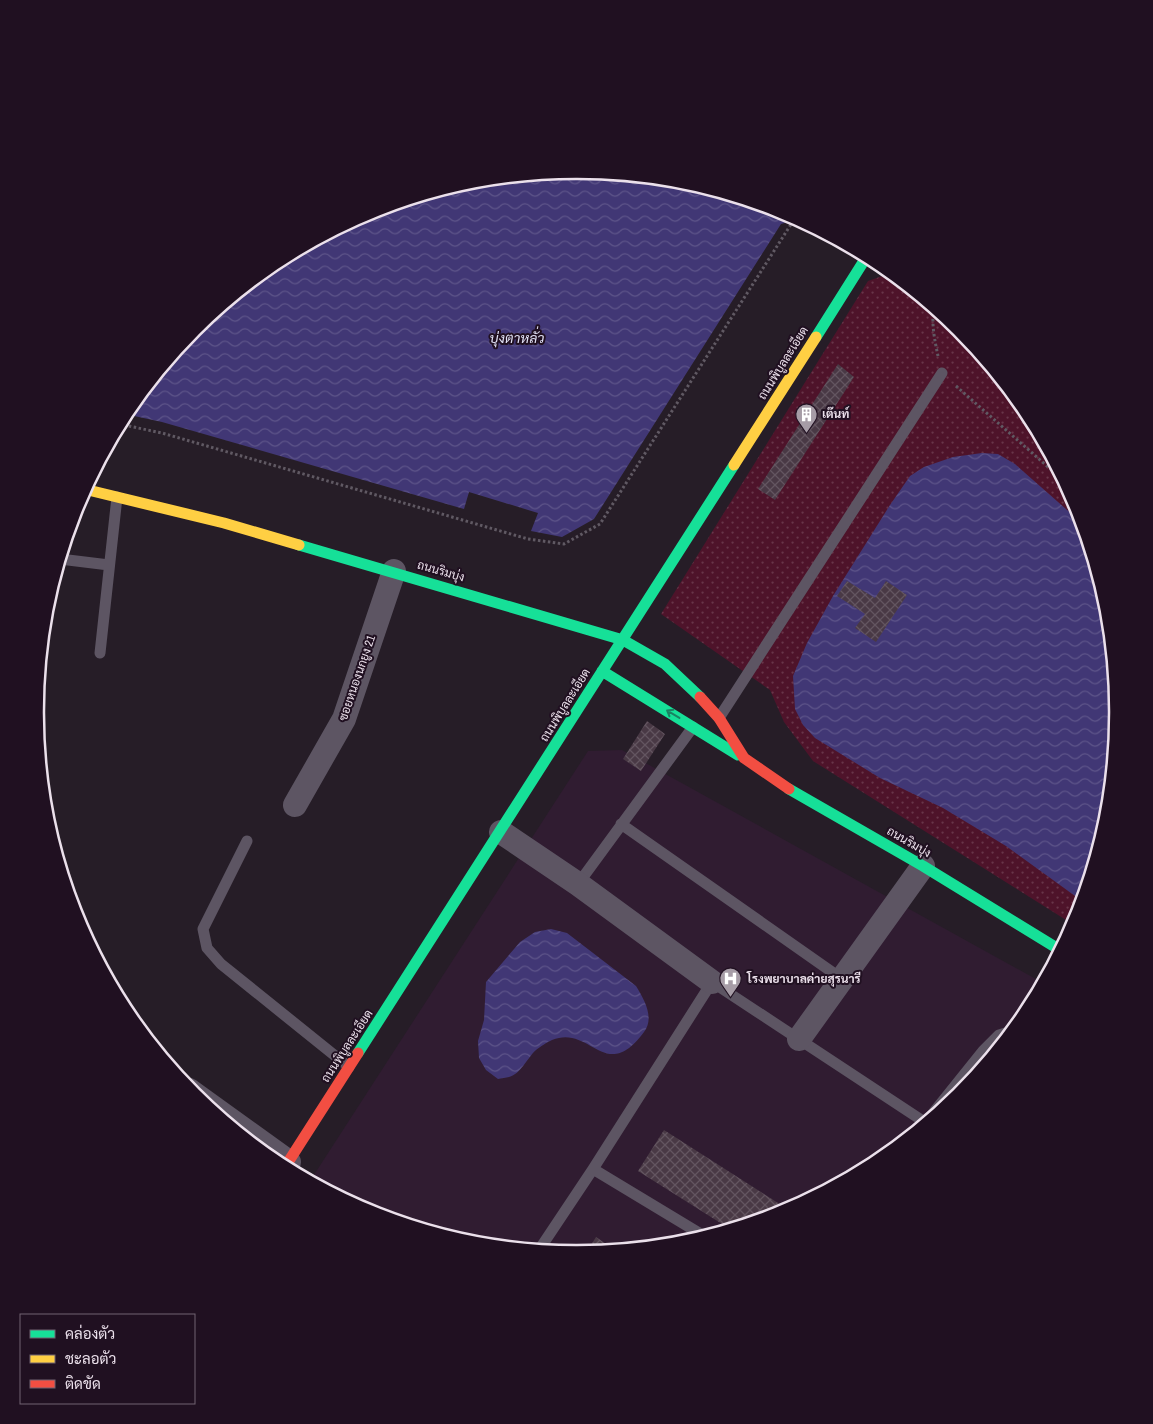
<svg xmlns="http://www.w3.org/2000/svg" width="1153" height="1424" font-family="'Archivo Narrow',Sarabun,sans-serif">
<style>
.built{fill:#301c31}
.park{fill:url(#park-dots)}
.water{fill:url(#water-waves)}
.building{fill:url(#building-cross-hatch)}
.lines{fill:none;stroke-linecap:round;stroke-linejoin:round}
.path{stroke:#605963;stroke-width:3;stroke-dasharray:2.5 2.5;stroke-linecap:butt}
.lane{stroke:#5d5563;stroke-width:11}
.street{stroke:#5d5563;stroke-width:24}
.fast{stroke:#16e098;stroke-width:11}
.slow{stroke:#ffcf43;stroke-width:11}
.jam{stroke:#f24e42;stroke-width:11}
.oneway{stroke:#1a8262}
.labels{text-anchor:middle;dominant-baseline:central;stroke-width:4;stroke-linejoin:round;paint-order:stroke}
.street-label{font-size:12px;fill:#ebe0eb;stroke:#201021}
.poi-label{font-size:12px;font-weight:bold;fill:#ebe0eb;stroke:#201021;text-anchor:start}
.water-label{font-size:14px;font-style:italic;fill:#e1e1f5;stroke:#201021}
.rim{fill:none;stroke:#ebe0eb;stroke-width:2.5}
</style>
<defs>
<pattern id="park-dots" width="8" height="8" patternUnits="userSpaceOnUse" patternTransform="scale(1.25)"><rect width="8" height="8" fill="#4e132a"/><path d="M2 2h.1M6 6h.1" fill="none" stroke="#683549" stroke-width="1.8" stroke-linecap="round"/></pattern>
<pattern id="water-waves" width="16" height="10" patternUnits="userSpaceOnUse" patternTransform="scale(1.25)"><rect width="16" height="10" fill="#413775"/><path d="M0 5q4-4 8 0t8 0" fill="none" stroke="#5d5489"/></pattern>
<pattern id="building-cross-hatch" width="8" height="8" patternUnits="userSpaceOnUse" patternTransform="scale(1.25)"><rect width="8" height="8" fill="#493945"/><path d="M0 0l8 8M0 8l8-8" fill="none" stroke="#635560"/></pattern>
</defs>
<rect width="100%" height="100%" fill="#261d27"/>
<!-- built -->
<path class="built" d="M622 750 1043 983 1027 1013 959 1095 877 1162 783 1212 682 1243 576 1253 471 1243 369 1212 310 1181 588 751Z"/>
<!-- park -->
<path class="park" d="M891 273 960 329 1027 411 1077 505 1108 607 1118 712 1108 818 1077 919 1074 925 813 761 784 722 770 690 661 614 868 281Z"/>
<!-- water -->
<path class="water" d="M577 171 682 181 784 212 798 219 781 224 594 519 562 537 531 531 538 513 469 492 464 509 162 422 125 414 194 329 276 262 370 212 471 181Z
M982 453 998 454 1015 464 1083 524 1108 607 1118 712 1108 818 1082 901 1006 846 943 808 880 778 815 738 803 725 795 709 793 676 807 643 833 596 890 505 910 476 924 467 953 457Z
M551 929 567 933 636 986C644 999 655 1018 644 1032 605 1085 591 1024 552 1040 547 1042 540 1047 536 1050 527 1058 521 1074 509 1077 506 1078 501 1078 498 1079L486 1070 479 1058 478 1041 484 1020 486 982 520 942 535 932Z"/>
<!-- building -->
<path class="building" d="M838 364 854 377 775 500 758 489Z
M847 581 875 598 886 581 907 595 876 642 855 628 865 614 837 596Z
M647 721 665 734 641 771 623 759Z
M664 1130 789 1210 783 1212 730 1229 638 1171Z
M596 1237 615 1250 586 1253Z"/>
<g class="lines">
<!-- path -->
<path class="path" d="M934 309C931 323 935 342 938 356
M956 386 1064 481
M119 424 162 433 528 539 564 544 600 524 795 218
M1051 469 1055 464"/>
<!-- lane -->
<path class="lane" d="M60 559 109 565
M100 653 117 497
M719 718 942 373
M621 824 842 979
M247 841 203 929 207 948 221 964 349 1067
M578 884 693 727
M926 1122 983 1051 999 1035 1012 1031
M593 1169 704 1236
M539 1250 593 1169 712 982 926 1123"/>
<!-- street -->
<path class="street" d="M295 805 344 719 394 571
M501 832 578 884 712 982
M799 1039 923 866
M189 1090 289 1162"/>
<!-- fast -->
<path class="fast" d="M816 337 867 256
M299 545 623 640 665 664 700 697
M602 671 738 755
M789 789 923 866 1060 950
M358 1053 734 465"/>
<!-- slow -->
<path class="slow" d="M734 465 816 337
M84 489 224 523 299 545"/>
<!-- jam -->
<path class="jam" d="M700 697 719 718 744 758 789 789
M285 1167 358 1053"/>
</g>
<!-- one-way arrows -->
<defs><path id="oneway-shaft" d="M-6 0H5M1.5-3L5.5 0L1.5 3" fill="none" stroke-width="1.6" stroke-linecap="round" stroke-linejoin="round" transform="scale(1.25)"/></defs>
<use class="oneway" href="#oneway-shaft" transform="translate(673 714) rotate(-149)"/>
<!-- icons -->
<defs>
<symbol id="building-pin" viewBox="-11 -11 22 30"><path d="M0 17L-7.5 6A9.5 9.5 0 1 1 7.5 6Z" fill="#a69ca6" stroke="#201021"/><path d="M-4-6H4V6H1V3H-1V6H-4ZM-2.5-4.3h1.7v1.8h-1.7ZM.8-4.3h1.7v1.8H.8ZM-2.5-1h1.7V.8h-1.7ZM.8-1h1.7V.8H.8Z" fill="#fff"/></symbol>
<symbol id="hospital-pin" viewBox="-11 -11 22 30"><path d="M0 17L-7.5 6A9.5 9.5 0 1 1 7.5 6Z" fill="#a69ca6" stroke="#201021"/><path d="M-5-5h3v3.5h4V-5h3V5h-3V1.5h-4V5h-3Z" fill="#fff"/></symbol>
</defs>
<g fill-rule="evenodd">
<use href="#building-pin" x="794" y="402" width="25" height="34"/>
<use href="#hospital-pin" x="718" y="966" width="25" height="34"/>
</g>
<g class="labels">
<!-- street labels -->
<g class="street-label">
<text transform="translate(783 363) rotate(-58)">ถนนพิบูลละเอียด</text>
<text transform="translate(441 571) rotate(16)">ถนนริมบุ่ง</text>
<text transform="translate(357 678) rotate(-71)">ซอยหนองนกยูง 21</text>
<text transform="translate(565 705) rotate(-58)">ถนนพิบูลละเอียด</text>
<text transform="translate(909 842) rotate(30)">ถนนริมบุ่ง</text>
<text transform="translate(347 1046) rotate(-57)">ถนนพิบูลละเอียด</text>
</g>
<!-- poi labels -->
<g class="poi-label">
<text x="822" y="414">เต๊นท์</text>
<text x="747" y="979">โรงพยาบาลค่ายสุรนารี</text>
</g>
<!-- water labels -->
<g class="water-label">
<text x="517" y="338">บุ่งตาหลั่ว</text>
</g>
</g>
<!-- crop -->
<path d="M0 0H1153V1424H0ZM576 179H577A532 532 0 0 1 1109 711V713A532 532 0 0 1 577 1245H576A532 532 0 0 1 44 713V711A532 532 0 0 1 576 179Z" fill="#201021" fill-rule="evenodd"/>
<path class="rim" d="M576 179H577A532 532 0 0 1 1109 711V713A532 532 0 0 1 577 1245H576A532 532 0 0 1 44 713V711A532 532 0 0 1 576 179Z"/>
<!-- legend -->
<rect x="20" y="1314" width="175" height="90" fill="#201021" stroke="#716372"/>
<rect x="30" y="1330" width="25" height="8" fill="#16e098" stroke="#716372"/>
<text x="65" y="1339" font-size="15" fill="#ebe0eb">คล่องตัว</text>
<rect x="30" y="1355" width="25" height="8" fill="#ffcf43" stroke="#716372"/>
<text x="65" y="1364" font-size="15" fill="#ebe0eb">ชะลอตัว</text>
<rect x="30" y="1380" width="25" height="8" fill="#f24e42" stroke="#716372"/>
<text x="65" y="1389" font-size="15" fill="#ebe0eb">ติดขัด</text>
</svg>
